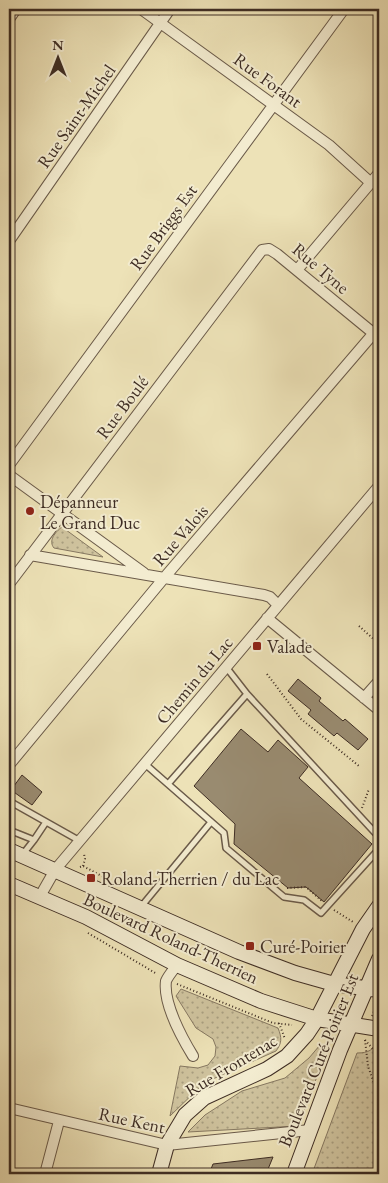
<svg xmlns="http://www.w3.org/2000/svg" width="388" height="1183" font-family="'EB Garamond',serif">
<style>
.grass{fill:url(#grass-dots);stroke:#867861}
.building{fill:#998b70;stroke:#3e2d24}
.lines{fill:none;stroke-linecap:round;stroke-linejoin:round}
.service-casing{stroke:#6a5a49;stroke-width:8}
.minor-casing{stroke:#6a5a49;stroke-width:12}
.secondary-casing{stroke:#3e2d24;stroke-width:16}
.path{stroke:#3e2d24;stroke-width:2;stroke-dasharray:1 2.5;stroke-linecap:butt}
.service{stroke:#f3ecd0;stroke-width:5}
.minor{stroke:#f3ecd0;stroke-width:10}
.secondary{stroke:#f3ecd0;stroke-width:14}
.poi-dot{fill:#8f2418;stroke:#f3ecd0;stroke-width:2}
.labels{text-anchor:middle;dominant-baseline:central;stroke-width:4;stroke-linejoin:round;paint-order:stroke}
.street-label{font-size:18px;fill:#3e2d24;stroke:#f3ecd0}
.poi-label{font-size:18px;fill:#3e2d24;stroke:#f3ecd0;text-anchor:start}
</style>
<defs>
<pattern id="grass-dots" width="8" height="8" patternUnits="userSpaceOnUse" patternTransform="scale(1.25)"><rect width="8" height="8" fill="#cfc39e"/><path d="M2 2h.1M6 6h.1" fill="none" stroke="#a99f81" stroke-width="1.8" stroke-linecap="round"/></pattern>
</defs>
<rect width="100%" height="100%" fill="#ede2b7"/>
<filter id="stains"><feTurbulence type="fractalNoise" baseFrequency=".004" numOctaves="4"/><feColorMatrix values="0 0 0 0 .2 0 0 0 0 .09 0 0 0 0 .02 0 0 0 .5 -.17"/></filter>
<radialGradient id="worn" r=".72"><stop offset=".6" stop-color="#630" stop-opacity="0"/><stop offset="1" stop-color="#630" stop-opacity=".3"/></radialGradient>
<!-- grass -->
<path class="grass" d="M62 527 103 557 54 548C48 541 55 532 62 527Z
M181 989 278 1028C282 1038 282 1043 276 1051L215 1078 200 1087 170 1116 180 1066 198 1068 208 1065 215 1056 216 1047 213 1039 196 1028 176 996Z
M378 1040H379V1174H312L357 1053C369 1053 373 1050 378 1040Z
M320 1045 328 1048 298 1126 188 1132 205 1115 242 1091 285 1078 309 1058Z"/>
<!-- building -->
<path class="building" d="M298 679 321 698 319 701 343 721 345 719 368 739 358 750 337 733 334 736 308 714 311 710 288 691Z
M241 729 268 752 278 740 308 767 299 778 372 844 324 902 306 887 288 888 234 844 235 824 194 786Z
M22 775 42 792 32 805 11 790Z
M273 1157 266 1174H209L213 1164Z"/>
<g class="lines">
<defs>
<path id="service" d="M226 667 247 694 379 837
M145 764 224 833 226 848 284 897 304 900 321 913 379 849
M168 784 247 694
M9 801 80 841
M9 830 34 840 46 822
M23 854 34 840
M140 908 211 822"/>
<path id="minor" d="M141 9 329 145 371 183
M9 19 16 9
M9 241 170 9
M297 270 379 173
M9 465 344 9
M9 475 144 573
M30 555 264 595 270 597 278 605
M9 584 262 250 269 249 277 254 378 337
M267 618 379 710
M364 698 379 681
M9 765 164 578 379 327
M39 898 55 870 379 486
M177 965C174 969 168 976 166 981 163 1003 182 1038 193 1056
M9 1108 167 1145 310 1130
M45 1174 59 1121"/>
<path id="secondary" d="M9 850 239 952 295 973 334 984 379 990
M9 884 86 917 177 965 261 1001 317 1019 379 1029
M159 1174 167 1145 185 1115 204 1098 267 1069 287 1056 307 1034 317 1019 363 929 379 906
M294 1174 340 1050 379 959"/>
</defs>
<!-- service casing -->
<use href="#service" class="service-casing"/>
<!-- minor casing -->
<use href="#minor" class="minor-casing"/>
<!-- secondary casing -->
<use href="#secondary" class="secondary-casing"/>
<!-- path -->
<path class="path" d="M359 626 379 644
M267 674 301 719 359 766
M362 808 369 789
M83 866 85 859 84 854
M80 867 83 866 107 879
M287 888 306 887 322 901
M334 910 353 922
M88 933 157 974
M177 984 273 1023 292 1025
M372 1016 378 1002
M279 1023 285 1039
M365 1040 379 1056
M365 1040 368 1066 379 1098"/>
<!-- service -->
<use href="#service" class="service"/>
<!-- minor -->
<use href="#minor" class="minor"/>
<!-- secondary -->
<use href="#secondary" class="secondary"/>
</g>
<!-- markers -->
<g class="poi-dot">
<circle cx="30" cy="511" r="5"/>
<rect x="252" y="641" width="10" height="10" rx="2.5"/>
<rect x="86" y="873" width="10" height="10" rx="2.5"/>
<rect x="245" y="941" width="10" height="10" rx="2.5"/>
</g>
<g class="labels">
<!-- street labels -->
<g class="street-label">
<text transform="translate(268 80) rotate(36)">Rue Forant</text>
<text transform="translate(76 116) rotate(-55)">Rue Saint-Michel</text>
<text transform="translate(163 227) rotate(-54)">Rue Briggs Est</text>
<text transform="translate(321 268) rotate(40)">Rue Tyne</text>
<text transform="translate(122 407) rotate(-53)">Rue Boulé</text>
<text transform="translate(180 535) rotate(-49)">Rue Valois</text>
<text transform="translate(194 680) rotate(-50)">Chemin du Lac</text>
<text transform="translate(171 938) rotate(25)">Boulevard Roland-Therrien</text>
<text transform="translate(318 1060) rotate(-68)">Boulevard Curé-Poirier Est</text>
<text transform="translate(231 1065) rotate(-31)">Rue Frontenac</text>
<text transform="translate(132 1120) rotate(12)">Rue Kent</text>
</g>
<!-- poi labels -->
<g class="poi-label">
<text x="40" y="501">Dépanneur<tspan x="40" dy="21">Le Grand Duc</tspan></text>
<text x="267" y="646">Valade</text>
<text x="101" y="878">Roland-Therrien / du Lac</text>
<text x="260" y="946">Curé-Poirier</text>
</g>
</g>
<!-- margin -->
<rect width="388" height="1183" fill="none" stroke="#ede2b7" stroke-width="30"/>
<rect x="10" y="10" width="368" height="1163" fill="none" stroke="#3e2d24" stroke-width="2.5"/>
<rect x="15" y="15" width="358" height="1153" fill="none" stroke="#3e2d24"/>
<!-- north arrow -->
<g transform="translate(58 58)" stroke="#f3ecd0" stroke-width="4" paint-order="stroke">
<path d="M0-4L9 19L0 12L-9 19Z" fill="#3e2d24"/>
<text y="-8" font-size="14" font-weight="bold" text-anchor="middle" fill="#3e2d24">N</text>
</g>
<rect width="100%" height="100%" filter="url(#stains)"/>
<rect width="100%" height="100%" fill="url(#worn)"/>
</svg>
